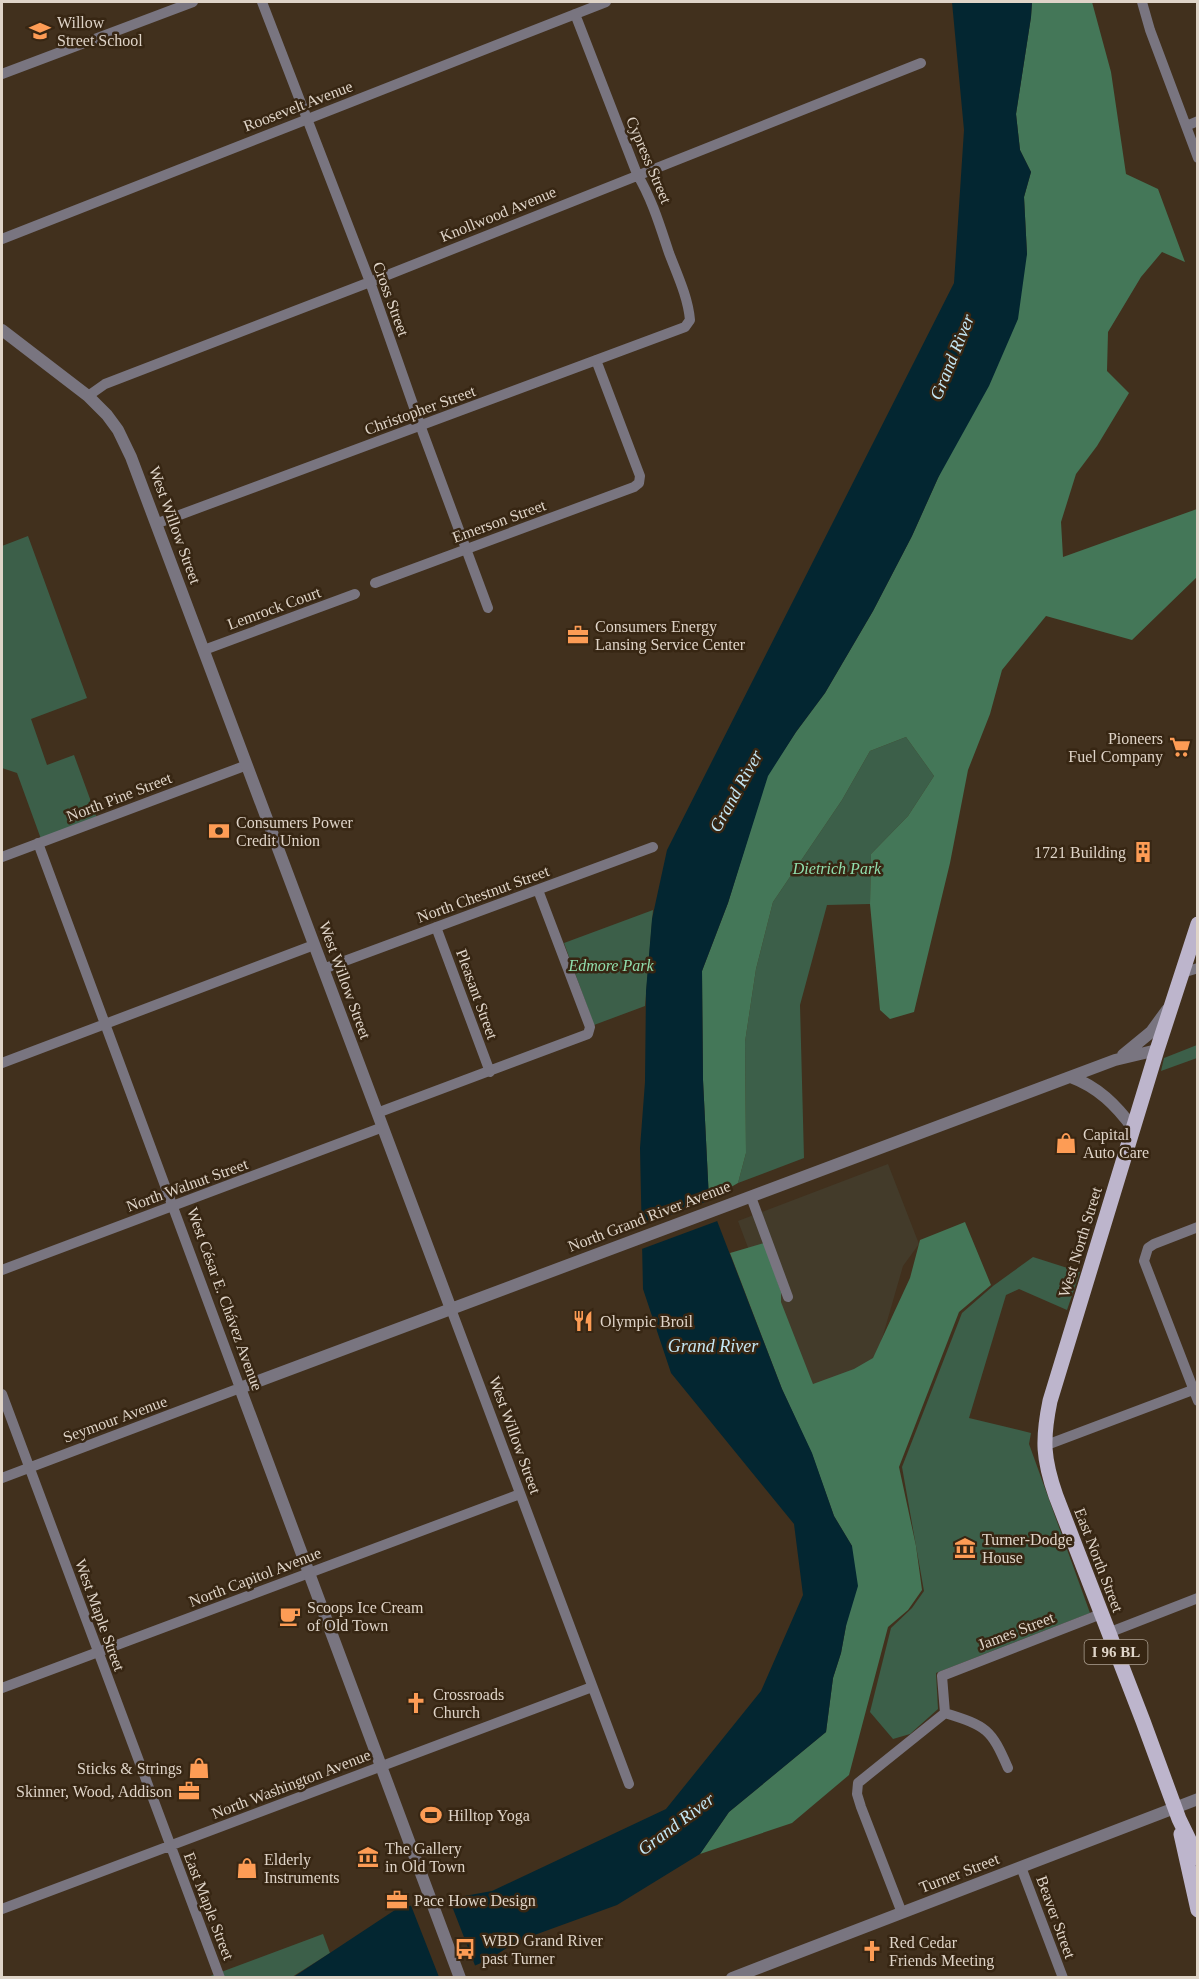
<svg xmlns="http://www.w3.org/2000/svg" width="1199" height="1979" font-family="Georgia,serif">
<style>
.industrial{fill:#433b2a}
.green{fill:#3c5f49}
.forest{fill:#447758}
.water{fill:#032631}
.pier{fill:#41301d}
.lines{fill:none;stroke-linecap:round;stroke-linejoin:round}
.minor{stroke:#797580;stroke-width:10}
.tertiary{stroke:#797580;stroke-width:12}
.primary{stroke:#bdb5cc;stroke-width:15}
.labels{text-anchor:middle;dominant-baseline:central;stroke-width:5;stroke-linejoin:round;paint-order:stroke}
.shield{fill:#372613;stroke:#ada092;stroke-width:1.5}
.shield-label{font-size:15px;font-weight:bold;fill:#dfd4c8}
.poi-label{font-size:16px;fill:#dfd4c8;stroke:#372613;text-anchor:start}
.street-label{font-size:16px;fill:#dfd4c8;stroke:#372613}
.park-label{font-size:16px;font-style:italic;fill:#91dfae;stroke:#372613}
.water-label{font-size:18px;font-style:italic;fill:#c4e7f5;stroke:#372613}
</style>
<rect width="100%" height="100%" fill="#41301d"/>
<!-- industrial -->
<path class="industrial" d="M888 1164 919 1244 903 1266 875 1363 802 1391 738 1221Z"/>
<!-- green -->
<path class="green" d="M28 536 87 698 31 719 47 765 74 755 97 818 41 839 17 773 2 768V546Z
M906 737 934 776 908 816 871 854 870 904 827 905 800 1005 804 1158 738 1183 746 1153 745 1042 756 969 773 902 842 800 870 751Z
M653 910 645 1006 594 1025 564 943Z
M1197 1045V1058L1161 1071 1164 1058Z
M1033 1257 1080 1272 1067 1310 1019 1289 1006 1295 969 1418 1031 1433 1029 1444 1090 1613 936 1673 938 1709 910 1734 893 1739 870 1712 891 1628 912 1608 924 1591 902 1467 962 1313 993 1286Z
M323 1934 330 1953 292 1977 205 1978Z"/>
<!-- forest -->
<path class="forest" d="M1032 2H1092L1111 72 1126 174 1158 189 1185 262 1162 252 1141 277 1108 332 1107 371 1129 393 1097 446 1076 474 1061 522 1063 557 1197 509V577L1132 640 1046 616 1002 670 990 714 968 770 950 863 914 1012 890 1019 880 1010 870 904 871 854 908 816 934 776 906 737 870 751 842 800 773 902 756 969 745 1042 746 1153 738 1183 709 1200 703 1080 702 971 728 903 767 776 796 732 825 693 873 611 912 536 938 478 1027 254 1024 197 1031 172 1020 150 1016 114 1031 17Z
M965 1222 991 1285 959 1312 899 1467 916 1546 922 1590 908 1610 888 1627 849 1775 792 1823 700 1854 729 1812 826 1732 833 1678 841 1653 846 1626 852 1546 834 1516 812 1454 782 1389 730 1253 764 1243 781 1292V1302L813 1384 854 1369 873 1358 910 1278 920 1240Z"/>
<!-- water -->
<path class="water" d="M952 2H1032L1031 17 1016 114 1020 150 1031 172 1024 197 1027 254 1018 319 989 386 938 478 912 536 873 611 825 693 796 732 768 776 728 903 702 971 703 1080 709 1200 782 1389 812 1453 834 1516 852 1546 858 1586 846 1626 841 1653 833 1678 826 1732 729 1812 700 1854 617 1905 518 1941 488 1960 448 1977 292 1978 398 1908 492 1891 666 1809 761 1691 803 1595 794 1524 671 1373 643 1289 640 1148 645 1082 646 991 652 919 667 850 954 283 964 130Z"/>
<!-- pier -->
<path class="pier" d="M713 1199 720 1220 639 1250 638 1227Z
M448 1896 476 1968 455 1978 439 1977 410 1903Z"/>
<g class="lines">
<!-- minor -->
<path class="minor" d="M262 2 370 282 423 433 488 608
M1142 2 1150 30 1198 158
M2 74 193 2
M1186 126 1198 121
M2 239 606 2
M88 396 105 384 370 282 921 63
M158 523 685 327 690 320C688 297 677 274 669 253 660 226 652 199 637 174L575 14
M375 583 634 487 639 483 640 476 596 360
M204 650 355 594
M2 857 247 765
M436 927 490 1072
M323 969 653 847
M1182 973 1198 968
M2 1063 314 945
M377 1113 588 1034 590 1027 538 890
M751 1197 788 1297
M1198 1227 1154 1244 1148 1248 1144 1261 1198 1401
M2 1270 383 1127
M451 1309 629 1784
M2 1394 220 1978
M1044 1446 1198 1388
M2 1478 240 1388 38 843
M1108 1633 1198 1598
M2 1688 520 1494
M945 1713C987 1726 991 1729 1008 1768
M1021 1867 1063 1978
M2 1909 592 1687
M902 1913 861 1807 857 1794 858 1783 945 1713 942 1676 1101 1614"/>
<!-- tertiary -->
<path class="tertiary" d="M2 330 88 396 107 415 118 430 131 457 451 1309
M1123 1055 1151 1032 1167 1010
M1071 1077C1098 1087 1116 1105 1133 1128
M460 1978 240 1388 1115 1060 1157 1050
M732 1978 1198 1799"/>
<!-- primary -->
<path class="primary" d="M1198 924 1157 1050 1050 1401C1042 1440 1043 1459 1056 1496L1143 1721 1179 1819 1198 1858
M1181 1834 1198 1910"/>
</g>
<!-- icons -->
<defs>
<symbol id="school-bare" viewBox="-9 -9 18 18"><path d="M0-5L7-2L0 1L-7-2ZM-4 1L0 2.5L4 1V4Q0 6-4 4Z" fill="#fd9c55" stroke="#372613" stroke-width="2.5" paint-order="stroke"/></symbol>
<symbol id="office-bare" viewBox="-9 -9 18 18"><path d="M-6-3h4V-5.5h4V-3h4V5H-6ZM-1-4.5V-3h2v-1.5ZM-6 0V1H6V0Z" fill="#fd9c55" stroke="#372613" stroke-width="2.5" paint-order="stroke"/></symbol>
<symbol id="supermarket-bare" viewBox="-9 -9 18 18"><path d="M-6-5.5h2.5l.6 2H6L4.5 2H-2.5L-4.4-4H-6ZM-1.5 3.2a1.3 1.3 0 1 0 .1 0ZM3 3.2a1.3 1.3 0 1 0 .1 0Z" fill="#fd9c55" stroke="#372613" stroke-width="2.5" paint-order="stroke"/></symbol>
<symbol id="bank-bare" viewBox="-9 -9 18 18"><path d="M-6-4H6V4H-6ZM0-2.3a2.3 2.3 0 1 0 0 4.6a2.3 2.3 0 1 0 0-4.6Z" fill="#fd9c55" stroke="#372613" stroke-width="2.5" paint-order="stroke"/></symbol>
<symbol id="building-bare" viewBox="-9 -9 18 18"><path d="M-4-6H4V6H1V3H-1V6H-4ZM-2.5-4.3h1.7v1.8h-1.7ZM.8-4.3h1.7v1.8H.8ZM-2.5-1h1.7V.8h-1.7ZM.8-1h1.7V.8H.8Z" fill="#fd9c55" stroke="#372613" stroke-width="2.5" paint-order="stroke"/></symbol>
<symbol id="shop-bare" viewBox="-9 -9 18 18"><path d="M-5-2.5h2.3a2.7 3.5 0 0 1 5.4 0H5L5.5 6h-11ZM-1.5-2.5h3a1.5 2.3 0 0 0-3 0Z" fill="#fd9c55" stroke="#372613" stroke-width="2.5" paint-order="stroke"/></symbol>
<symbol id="restaurant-bare" viewBox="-9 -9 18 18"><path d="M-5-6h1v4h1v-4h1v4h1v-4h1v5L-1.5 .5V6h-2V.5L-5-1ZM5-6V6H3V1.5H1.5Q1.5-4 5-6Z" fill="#fd9c55" stroke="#372613" stroke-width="2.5" paint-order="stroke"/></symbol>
<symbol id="museum-bare" viewBox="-9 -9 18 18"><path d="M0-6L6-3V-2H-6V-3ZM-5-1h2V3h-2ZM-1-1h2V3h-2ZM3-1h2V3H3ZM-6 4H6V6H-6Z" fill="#fd9c55" stroke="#372613" stroke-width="2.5" paint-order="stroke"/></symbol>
<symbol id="cafe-bare" viewBox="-9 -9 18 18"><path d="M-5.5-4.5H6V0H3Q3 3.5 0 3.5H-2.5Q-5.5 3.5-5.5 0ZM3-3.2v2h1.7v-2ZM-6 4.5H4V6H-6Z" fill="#fd9c55" stroke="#372613" stroke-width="2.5" paint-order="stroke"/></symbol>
<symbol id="church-bare" viewBox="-9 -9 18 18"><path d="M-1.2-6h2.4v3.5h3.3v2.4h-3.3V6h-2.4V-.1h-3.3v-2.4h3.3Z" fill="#fd9c55" stroke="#372613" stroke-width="2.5" paint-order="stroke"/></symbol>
<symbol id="stadium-bare" viewBox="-9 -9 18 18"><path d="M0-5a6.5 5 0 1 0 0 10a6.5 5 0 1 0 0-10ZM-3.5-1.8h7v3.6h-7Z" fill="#fd9c55" stroke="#372613" stroke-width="2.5" paint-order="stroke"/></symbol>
<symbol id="bus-bare" viewBox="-9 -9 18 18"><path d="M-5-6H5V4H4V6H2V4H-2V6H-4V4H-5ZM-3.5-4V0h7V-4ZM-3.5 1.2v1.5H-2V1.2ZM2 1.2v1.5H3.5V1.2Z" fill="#fd9c55" stroke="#372613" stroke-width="2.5" paint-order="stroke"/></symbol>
</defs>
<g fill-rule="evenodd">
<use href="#school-bare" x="25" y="16" width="30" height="30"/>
<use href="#office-bare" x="563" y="620" width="30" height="30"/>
<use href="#supermarket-bare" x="1165" y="732" width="30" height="30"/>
<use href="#bank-bare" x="204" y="816" width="30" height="30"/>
<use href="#building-bare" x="1128" y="837" width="30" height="30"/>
<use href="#shop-bare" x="1051" y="1128" width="30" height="30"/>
<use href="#restaurant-bare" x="568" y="1306" width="30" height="30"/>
<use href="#museum-bare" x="950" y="1533" width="30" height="30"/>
<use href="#cafe-bare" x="275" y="1601" width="30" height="30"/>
<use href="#church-bare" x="401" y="1688" width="30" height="30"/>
<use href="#shop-bare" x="184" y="1753" width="30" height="30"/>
<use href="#office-bare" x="174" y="1776" width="30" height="30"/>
<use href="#stadium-bare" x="416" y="1800" width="30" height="30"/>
<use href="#museum-bare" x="353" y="1842" width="30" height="30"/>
<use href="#shop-bare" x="232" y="1853" width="30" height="30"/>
<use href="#office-bare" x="382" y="1885" width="30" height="30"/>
<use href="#bus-bare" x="450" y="1934" width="30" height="30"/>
<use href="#church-bare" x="857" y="1936" width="30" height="30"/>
</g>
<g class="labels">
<!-- shield labels -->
<rect class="shield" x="1084.5" y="1640" width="63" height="24" rx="4.5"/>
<g class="shield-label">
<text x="1116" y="1652">I 96 BL</text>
</g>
<!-- poi labels -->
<g class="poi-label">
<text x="57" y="22">Willow<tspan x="57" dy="18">Street School</tspan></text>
<text x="595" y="626">Consumers Energy<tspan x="595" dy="18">Lansing Service Center</tspan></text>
<text x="1163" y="738" text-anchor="end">Pioneers<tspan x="1163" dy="18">Fuel Company</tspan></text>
<text x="236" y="822">Consumers Power<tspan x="236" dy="18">Credit Union</tspan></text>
<text x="1126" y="852" text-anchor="end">1721 Building</text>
<text x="1083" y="1134">Capital<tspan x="1083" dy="18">Auto Care</tspan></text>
<text x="600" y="1321">Olympic Broil</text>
<text x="982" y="1539">Turner-Dodge<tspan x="982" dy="18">House</tspan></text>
<text x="307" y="1607">Scoops Ice Cream<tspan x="307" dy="18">of Old Town</tspan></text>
<text x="433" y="1694">Crossroads<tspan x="433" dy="18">Church</tspan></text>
<text x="182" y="1768" text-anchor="end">Sticks &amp; Strings</text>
<text x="172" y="1791" text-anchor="end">Skinner, Wood, Addison</text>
<text x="448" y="1815">Hilltop Yoga</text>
<text x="385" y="1848">The Gallery<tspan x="385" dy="18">in Old Town</tspan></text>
<text x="264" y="1859">Elderly<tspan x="264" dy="18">Instruments</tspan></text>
<text x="414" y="1900">Pace Howe Design</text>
<text x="482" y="1940">WBD Grand River<tspan x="482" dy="18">past Turner</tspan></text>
<text x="889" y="1942">Red Cedar<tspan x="889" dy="18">Friends Meeting</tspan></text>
</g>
<!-- street labels -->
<g class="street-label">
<text transform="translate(298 106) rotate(-21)">Roosevelt Avenue</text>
<text transform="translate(649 160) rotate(67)">Cypress Street</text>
<text transform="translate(498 214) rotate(-22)">Knollwood Avenue</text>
<text transform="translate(391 299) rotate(70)">Cross Street</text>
<text transform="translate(420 410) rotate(-20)">Christopher Street</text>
<text transform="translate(499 521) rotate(-20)">Emerson Street</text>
<text transform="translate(175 525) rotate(70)">West Willow Street</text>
<text transform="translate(274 608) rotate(-20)">Lemrock Court</text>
<text transform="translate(119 797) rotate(-21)">North Pine Street</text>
<text transform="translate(483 894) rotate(-20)">North Chestnut Street</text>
<text transform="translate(345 980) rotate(70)">West Willow Street</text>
<text transform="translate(477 994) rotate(70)">Pleasant Street</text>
<text transform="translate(187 1185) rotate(-20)">North Walnut Street</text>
<text transform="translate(649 1216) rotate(-21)">North Grand River Avenue</text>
<text transform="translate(1080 1242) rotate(-73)">West North Street</text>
<text transform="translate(225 1299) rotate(70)">West César E. Chávez Avenue</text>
<text transform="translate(115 1419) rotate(-20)">Seymour Avenue</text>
<text transform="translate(515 1435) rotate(70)">West Willow Street</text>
<text transform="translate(1099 1560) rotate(69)">East North Street</text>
<text transform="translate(255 1577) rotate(-21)">North Capitol Avenue</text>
<text transform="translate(100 1615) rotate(70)">West Maple Street</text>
<text transform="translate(1016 1631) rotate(-21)">James Street</text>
<text transform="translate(291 1784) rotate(-21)">North Washington Avenue</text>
<text transform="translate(959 1873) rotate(-21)">Turner Street</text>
<text transform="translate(209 1906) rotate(69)">East Maple Street</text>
<text transform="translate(1056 1917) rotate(70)">Beaver Street</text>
</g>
<!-- park labels -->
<g class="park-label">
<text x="837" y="868">Dietrich Park</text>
<text x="611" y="965">Edmore Park</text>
</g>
<!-- water labels -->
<g class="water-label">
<text transform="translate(952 357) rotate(-68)">Grand River</text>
<text transform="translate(736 791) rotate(-61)">Grand River</text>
<text x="713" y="1346">Grand River</text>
<text transform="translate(676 1824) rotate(-37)">Grand River</text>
</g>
</g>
<!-- border -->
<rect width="1199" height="1979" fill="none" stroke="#dfd4c8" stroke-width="6"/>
</svg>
